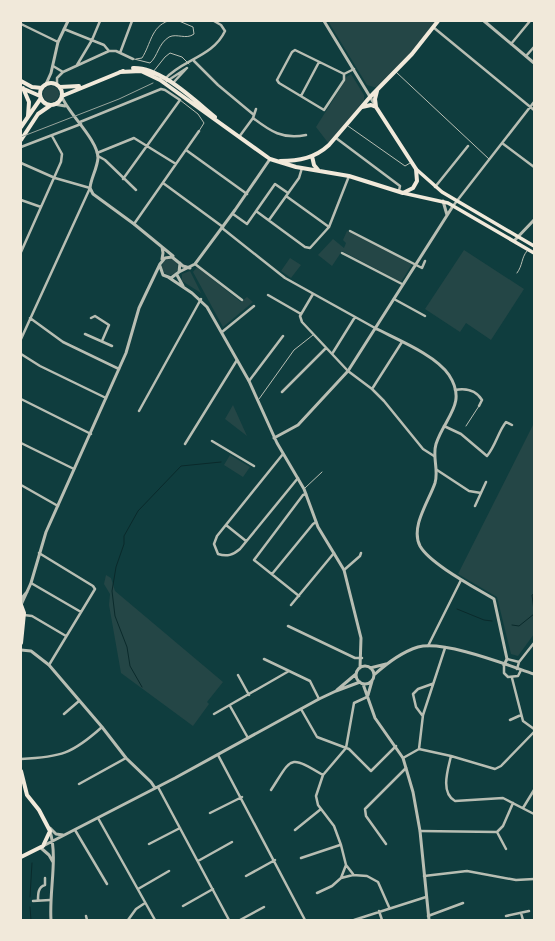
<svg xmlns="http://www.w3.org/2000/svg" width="555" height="941" font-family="Arial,sans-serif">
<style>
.green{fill:#244646}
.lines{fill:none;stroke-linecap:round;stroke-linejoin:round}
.stream{stroke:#0a2a2b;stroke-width:1}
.service{stroke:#b8beb3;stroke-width:1}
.minor{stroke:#b8beb3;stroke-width:2.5}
.tertiary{stroke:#b8beb3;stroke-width:3}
.secondary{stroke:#f1e9da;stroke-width:3.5}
.trunk{stroke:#f1e9da;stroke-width:4}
.tram{stroke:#97a49c;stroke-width:1}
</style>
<rect width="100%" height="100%" fill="#0f3d3e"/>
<!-- green -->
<path class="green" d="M328 21H436L405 60 377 88 367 85Z
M351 74 364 95V100L329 144 316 127 345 81V78Z
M43 94a8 8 0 1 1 16 0a8 8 0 1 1-16 0Z
M347 231 412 264 401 282 342 251 332 266 318 255 333 239 344 248 346 243 343 240Z
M464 250 524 289 491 340 466 323 460 332 425 309Z
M290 258 301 265 291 278 281 271Z
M162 267a8 8 0 1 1 16 0a8 8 0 1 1-16 0Z
M197 267 241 302 247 297 253 302 223 327 193 272Z
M190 271 201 293 182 281V274Z
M233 405 247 436 225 419Z
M534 423V634L518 656 511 654 497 597 458 574Z
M230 455 250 467 243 477 224 465Z
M106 575 111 578 115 591 223 682 207 702 209 704 193 726 121 673 109 605 110 594 104 584Z"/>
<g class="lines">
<!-- stream -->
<path class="stream" d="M534 594 532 595 534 611
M457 609 484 620 492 621
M512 625 519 626 534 614
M142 687 130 666 127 647 115 616 112 591 116 567 124 544V536L138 511 181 466 221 462
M30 897 32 863
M30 907 31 920"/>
<!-- service -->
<path class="service" d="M134 59 150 63C158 56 158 44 169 37 177 33 186 40 194 34L193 27 179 21
M136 59 142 58C151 44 151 27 168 21
M153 72 165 57 170 53 182 57 189 64
M396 72 489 159
M180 100 198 114 204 123 199 131
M348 126 405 166 410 163
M517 273C523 265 521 258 527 251
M259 399 294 350 313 335
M466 426 479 406
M305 488 322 472"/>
<!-- minor -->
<path class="minor" d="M21 24 58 42
M433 27 534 110
M64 29 104 45 109 51
M511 44 530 21
M120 53 132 21
M526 56 534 47
M194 61 218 85 254 115
M77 65 92 40 100 21
M53 66 63 72
M344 74 295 50 292 52 277 80 279 83 324 110 344 80V74L354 69
M165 79C181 60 213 57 225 31L221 25 214 21
M167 81 187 68
M173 83 186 69
M57 84V78L63 72 109 51H116L133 59
M301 96 319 62
M253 118C270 131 283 140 306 135
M80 122 161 89 165 90 180 100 123 179
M239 137 253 118 256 109
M336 138 400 186 399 191
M502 143 534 167
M21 147 81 124
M186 150 247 194
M97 153 134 138 176 164
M98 156 105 160 136 190
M21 163 55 178 90 188 21 339
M163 183 223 227
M435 187 468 146
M286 196 329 227
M21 200 41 207
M453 206 534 102
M256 211 305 247 310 248 329 227 349 176
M233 214 247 224 275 184 288 193
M269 220 299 178 302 168
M134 224 199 131
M222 228 285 278 375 328
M350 231 422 268 425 261
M21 252 61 162 62 154 52 136
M342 253 402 284
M195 264 242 300
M313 294 300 316 302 322 348 371 372 389 384 401 423 449 434 456
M268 295 301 314
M394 299 425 316
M30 318 63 342 119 369
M91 318 95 316 109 325 102 341
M222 332 254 306
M85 334 112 346
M21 354 40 366 106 398
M332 354 355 317
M249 381 283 336
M372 389 402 342
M455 390C465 388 476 390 482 400L479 406
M282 392 326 348
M21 399 91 434
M139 411 201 299
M444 426 461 434 487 456C496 445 498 432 506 422L512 425
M212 441 254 466
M21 443 74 469
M185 444 237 360
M283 454 217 536 214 544 218 554C227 557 233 555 240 549L298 478
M437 470 469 491 481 493
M21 485 58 506
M475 506 486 482
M226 525 246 541
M39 553 93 586 95 589 49 665
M344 570 360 556 361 553
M272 574 313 524 316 522
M31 583 81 612
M299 596 254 560 303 495 306 494
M291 605 334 553
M24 615 32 616 66 636
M288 626 355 658H362
M428 646 461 580
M264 659 310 681 319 699
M507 659 519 662
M504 665V673L508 677 518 676 521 670
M517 669 519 662 534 643
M238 675 249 695
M512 678 523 721 534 729
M230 706 248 738
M301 709 317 737 349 749 371 771 396 746
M64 714 79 701
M214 714 289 671
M422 715 416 707 413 694 418 689 432 684
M510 720 521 715
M419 749 423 715 445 648
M218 755 305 920
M451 756C448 769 440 793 455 801L503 798 534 814
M403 758 419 749 451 756 495 769 501 766 534 732
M21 759C61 757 72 754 102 727
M79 784 126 758
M158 787 229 920
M271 790C292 758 288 754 323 775
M523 808 534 790
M210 813 242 797
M98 818 155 920
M75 830 107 884
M295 830 321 809
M420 831 497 832 503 826 513 803
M497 832 506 849
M149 844 180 828
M386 844 366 816 365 809 406 768
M301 858 340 845
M198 861 232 842
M346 865 353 874
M246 876 275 860
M424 876 467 871 516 880 534 879
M341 878 346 865 341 845 334 826 318 805 316 796 323 775 346 748 354 703 367 697
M138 889 169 871
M317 893 332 886 341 878 353 875 367 876 378 882 389 907
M38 900C38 894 38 887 45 885V878
M33 901 50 900
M183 906 213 889
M379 911 382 920
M521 913 523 920
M86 916 87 920
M428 916 463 903
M506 916 529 911
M128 920 136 909 145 903
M240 920 264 907
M354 920 426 897"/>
<!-- tertiary -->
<path class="tertiary" d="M324 21 375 105
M484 21 534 63
M46 84 51 73 58 42 68 21
M62 97C68 113 98 140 98 158 97 169 91 178 90 188L93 194 134 224 173 256
M54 104 65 106
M443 201 447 215
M514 241 534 220
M162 247 163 253 162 259
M160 266 163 275 171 278 179 272 180 263
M179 272 195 264 235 210 270 159
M177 275 183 286
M168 277 192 293 207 307 249 381 277 443 304 489 318 527 344 570 361 638 360 668
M375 328C396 339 436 355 449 375 468 404 444 418 436 444 432 457 439 470 435 483 429 501 410 527 420 546 430 564 476 588 494 599L507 659 504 665
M274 438 298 425 348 371 453 206
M21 599 27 592
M21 605 31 583 46 532 126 353 139 308 160 264 165 258 172 257 183 266 190 268
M21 650 31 651 49 665 102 727 126 758 151 782 155 788
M356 675a9 9 0 1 1 18 0a9 9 0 1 1-18 0Z
M370 668 386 664
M374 675C386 664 402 652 418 647 444 640 507 665 534 674
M363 684 375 718 403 758 413 792 420 831 429 920
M337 690 356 674
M368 695 372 681
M50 828 56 834 63 835
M50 831C58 858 49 891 51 920
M43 846 175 778 319 699 336 691 360 682
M41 848 49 855 53 862"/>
<!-- secondary -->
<path class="secondary" d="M416 169 442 192 534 246
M403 193 448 203 534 253"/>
<!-- trunk -->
<path class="trunk" d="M133 68C161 67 194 100 215 117
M120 72 141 71 160 80 270 159 296 167 349 176 403 193 413 188 417 181 416 169 376 107 371 105 362 107
M21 81 32 87 42 88
M40 94a11 11 0 1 1 22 0a11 11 0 1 1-22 0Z
M60 87 79 86
M23 88 29 102 28 116
M24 89 40 96
M62 96 123 71
M376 107 375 99 377 91
M21 127 41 98
M21 140 38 114 51 105
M312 156 314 165 319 171
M280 161C299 161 315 158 329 145L370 97 412 54 438 21
M21 605 24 613 21 643
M21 771 27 795 39 810 50 831 43 846 21 857"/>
<!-- tram -->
<path class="tram" d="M21 137 119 99 153 83"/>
</g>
<!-- border -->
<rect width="555" height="941" fill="none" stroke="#f1e9da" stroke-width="44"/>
</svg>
